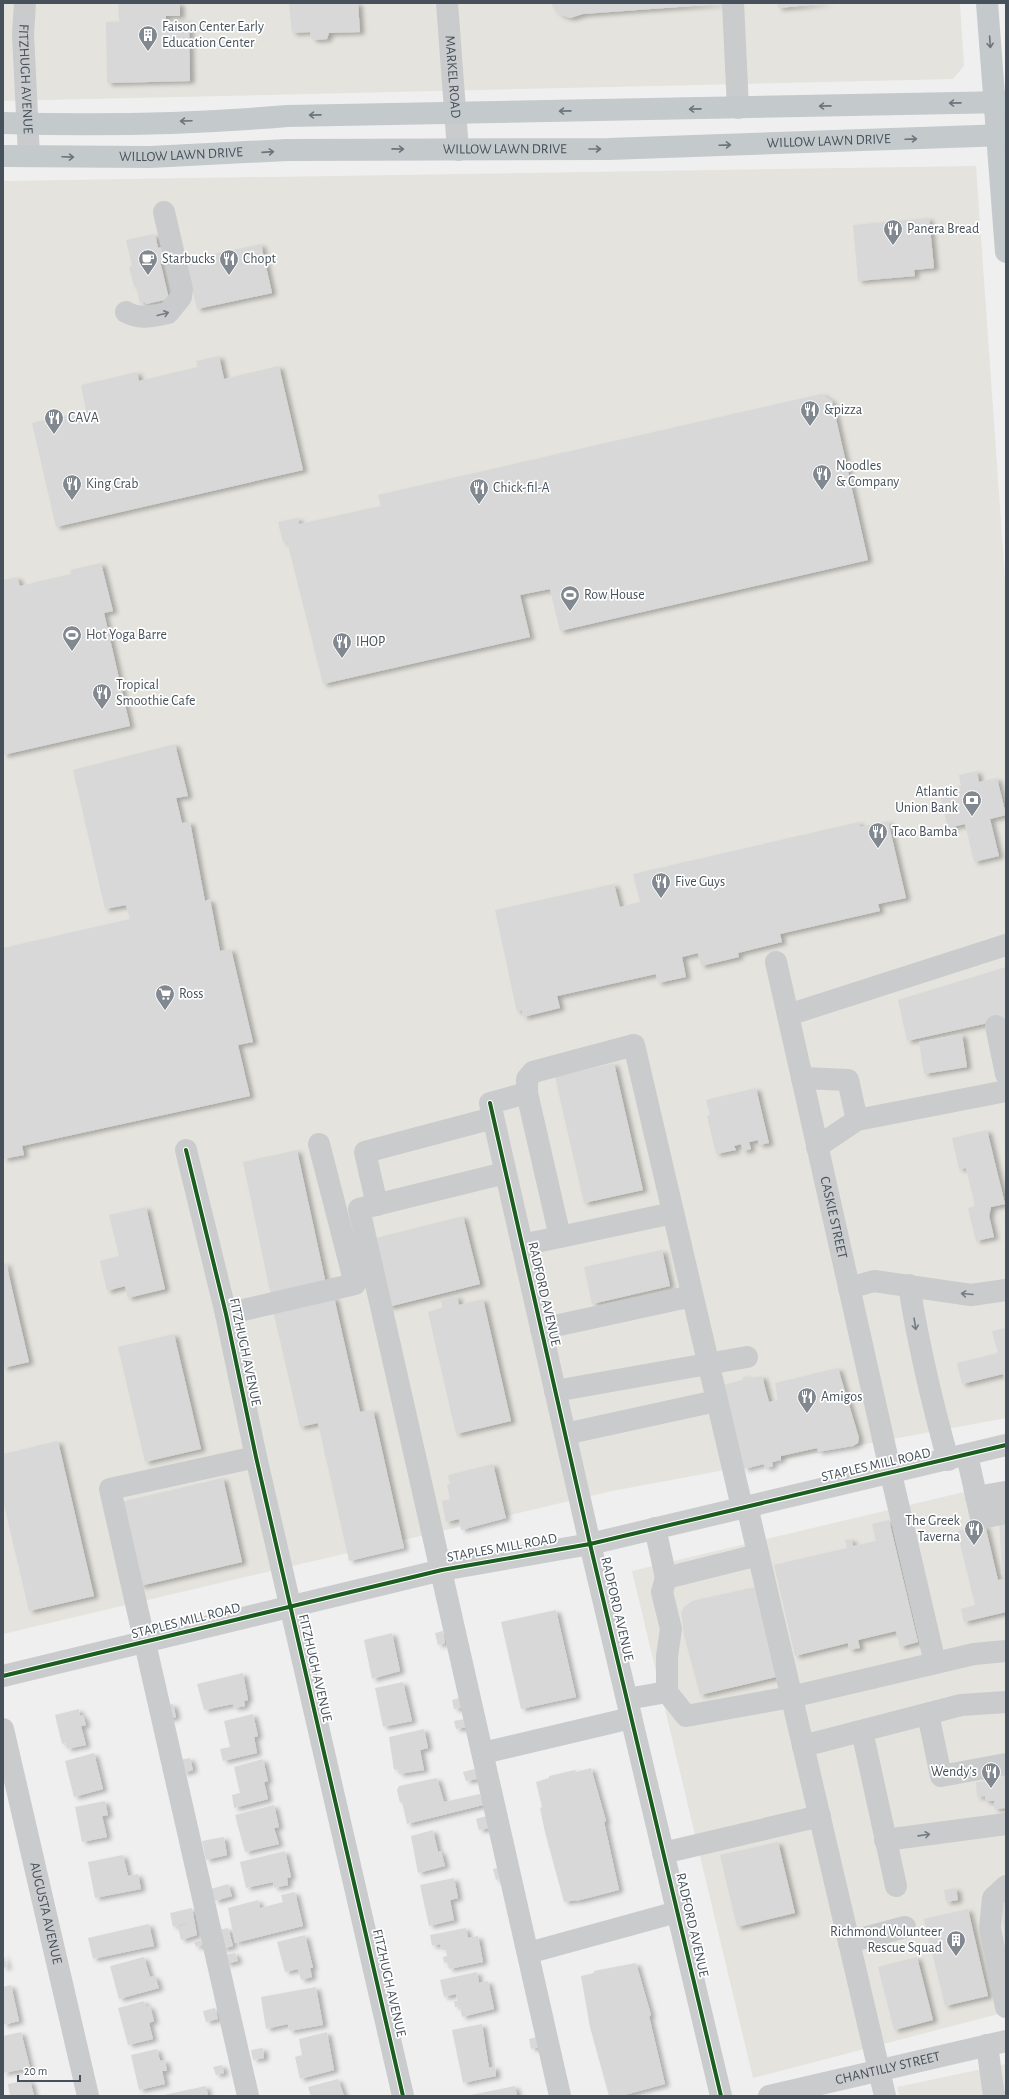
<svg xmlns="http://www.w3.org/2000/svg" width="1009" height="2099" font-family="'Alegreya Sans',sans-serif">
<style>
.commercial{fill:#e4e3dd}
.building{fill:#d8d8d9;filter:url(#shadow)}
.lines{fill:none;stroke-linecap:round;stroke-linejoin:round}
.minor{stroke:#c9cbcd;stroke-width:22}
.major{stroke:#c4c9cc;stroke-width:22}
.cycleway-casing{stroke:#fff;stroke-width:6}
.cycleway{stroke:#1b5e20;stroke-width:4}
.oneway{stroke:#6c757d}
.oneway2{stroke:#747c83}
.labels{text-anchor:middle;dominant-baseline:central;stroke-width:3.5;stroke-linejoin:round;paint-order:stroke}
.poi-label{font-size:14px;fill:#46515b;stroke:#fff;text-anchor:start}
.street-label{font-size:14px;fill:#46515b;stroke:#fff}
</style>
<defs>
<filter id="shadow"><feDropShadow dx="4.5" dy="2.5" stdDeviation="2" flood-color="#0004"/></filter>
</defs>
<rect width="100%" height="100%" fill="#efefef"/>
<!-- commercial -->
<path class="commercial" d="M3 3H960L964 66 953 79 3 101Z
M976 166 1006 593V1418L612 1491 3 1634V181Z
M1006 1482V2012L753 2078 632 1571Z
M1006 2064V2096H899L897 2087Z"/>
<!-- building -->
<path class="building" d="M118 3H180V16H166V21H189L190 81 107 83 106 22H119Z
M289 3H358L360 32 329 33 327 39 315 40 311 38 310 32 292 33Z
M551 3H719V4L583 14 570 18 561 15 554 9Z
M777 3H829L778 8Z
M929 218 934 268 914 270 915 276 858 281 853 225Z
M155 234 158 248 163 247 166 259 160 261 169 299 146 304 145 302 140 303 136 286H134L129 267 132 266 126 240Z
M261 244 272 293 197 309 185 260Z
M219 356 224 379 279 366 303 470 56 527 32 423 86 411 81 385 137 372 139 381 198 367 196 361Z
M821 394 832 401 868 560 560 631 550 589 520 595 530 637 323 684 287 541 283 542 278 522 298 518 299 524 381 506 378 495Z
M101 563 113 611 104 613 130 726 3 755V580L17 577 20 586 71 574 70 570Z
M175 744 188 796 176 798 182 823 190 822 205 901 210 899 220 951 231 949 253 1042 238 1045 250 1096 22 1146 24 1155 3 1159V948L130 919 126 905 105 909 73 770Z
M977 771 979 782 997 778 1006 815 990 819 999 856 974 862 965 824 948 828 939 791 961 786 959 775Z
M888 821 906 898 878 904 880 911 780 934 782 942 738 953 739 957 701 966 698 953 682 957 686 977 658 983 656 974 557 996 560 1008 523 1017 522 1010 517 1012 495 910 614 884 620 907 640 902 633 874 859 822 860 827Z
M1006 967V1019L907 1041 898 1000Z
M962 1034 967 1067 924 1074 919 1042Z
M614 1063 643 1190 584 1203 555 1077Z
M756 1088 769 1143 759 1145 758 1140 749 1142 751 1149 743 1151 741 1144 734 1146 736 1150 716 1154 707 1116 710 1115 706 1100Z
M987 1130 1005 1204 991 1207 989 1216 994 1237 976 1241 968 1208 975 1206 966 1168 959 1169 952 1138Z
M297 1150 326 1284 271 1296 243 1162Z
M146 1207 165 1289 128 1298 125 1286 107 1291 100 1261 119 1256 109 1215Z
M463 1216 480 1284 388 1307 372 1239Z
M662 1250 670 1286 592 1304 584 1267Z
M3 1263H6L29 1362 3 1368Z
M457 1296 459 1305 483 1299 511 1421 456 1434 428 1312 442 1308 441 1300Z
M334 1297 360 1412 373 1410 404 1548 349 1561 318 1423 300 1427 273 1310Z
M1006 1328V1384L1003 1374 962 1384 957 1363 998 1353 992 1331Z
M174 1334 201 1449 145 1462 118 1347Z
M838 1368 859 1438 858 1443 853 1446 818 1452 817 1448 781 1456V1460L772 1462 773 1466 765 1468 764 1464 744 1469 723 1385 743 1380V1377L747 1376 748 1379 762 1376 769 1402 778 1400 775 1383Z
M58 1441 94 1596 29 1611 3 1500V1454Z
M493 1464 506 1518 461 1530 459 1519 446 1522 442 1501 450 1499 447 1485 450 1484 448 1475Z
M223 1478 242 1562 140 1586 121 1502Z
M1006 1515V1575H1002L999 1516Z
M889 1520 918 1642 900 1647 896 1631 858 1640 860 1648 849 1650 848 1643 795 1656 774 1565 847 1548 845 1540 851 1539 853 1546 876 1541 872 1524Z
M985 1525 998 1580 1006 1579V1612L964 1622 961 1609 975 1605 957 1531Z
M755 1587 776 1677 700 1695 684 1635 681 1612 684 1607 692 1601Z
M556 1610 576 1697 521 1709 501 1622Z
M443 1631 445 1643 438 1645 435 1633Z
M392 1633 400 1671 372 1679 364 1640Z
M243 1673 248 1700 244 1701 245 1706 234 1708 233 1704 204 1710 197 1684Z
M403 1682 412 1721 383 1727 375 1688Z
M462 1697 465 1707 454 1709 452 1700Z
M173 1704 176 1717 167 1719 164 1706Z
M79 1709 80 1716 83 1715 86 1725 81 1726 86 1745 67 1749 66 1743 62 1744 55 1715Z
M253 1714 258 1736 254 1737 257 1753 223 1761 220 1749 230 1747 224 1721Z
M465 1719 467 1727 456 1729 454 1721Z
M424 1729 428 1748 420 1750 424 1770 399 1774 398 1769 394 1770 389 1737Z
M94 1753 103 1789 74 1797 65 1761Z
M190 1758 193 1770 183 1773 180 1760Z
M263 1759 268 1781 264 1782 268 1799 234 1808 232 1795 240 1793 234 1767Z
M591 1768 606 1821 604 1822 619 1890 576 1901V1900L564 1902 545 1832 540 1808 542 1807 536 1782 549 1778V1776L575 1770 576 1772Z
M475 1769 477 1779 466 1781 463 1772Z
M1001 1775H1006V1808L994 1809V1801H985V1796L977 1797 976 1782 993 1781 992 1779 1001 1778Z
M437 1778 444 1802 480 1794 483 1805 407 1824 402 1802 400 1803 397 1790 399 1786Z
M105 1801 108 1815 102 1816 107 1837 82 1842 75 1807Z
M274 1805 279 1827 274 1828 279 1844 245 1852 235 1815Z
M487 1816 490 1828 479 1830 476 1819Z
M433 1830 438 1852 441 1851 445 1866 418 1873 411 1836Z
M224 1837 227 1855 206 1860 202 1841Z
M778 1842 795 1913 737 1927 720 1855Z
M285 1851 291 1877 287 1878 288 1885 274 1888 273 1882 246 1888 240 1862Z
M123 1855 128 1876 138 1874 141 1889 95 1898 88 1862Z
M501 1867 504 1878 496 1880 493 1869Z
M454 1878 458 1898 450 1900 454 1920 429 1926 420 1885Z
M228 1884 232 1896 215 1901 211 1889Z
M956 1888 958 1900 946 1902 944 1890Z
M295 1892 303 1926 235 1943 228 1908 258 1900 260 1908 283 1902 281 1895Z
M1001 1896H1006V1947H1005Z
M192 1908 197 1935 181 1940 178 1927 188 1923 173 1927 170 1913Z
M968 1909 988 1996 945 2006 924 1919Z
M149 1924 154 1946 93 1959 88 1938Z
M228 1928 233 1946 222 1949 219 1930Z
M466 1928 468 1938 478 1936 483 1962 449 1969 447 1962 444 1963 443 1957 447 1956 445 1947 441 1948 440 1944 432 1946 430 1935Z
M305 1935 313 1968H310L312 1977 301 1980 298 1969 285 1972 277 1942Z
M201 1940 202 1945 196 1947 194 1942Z
M3 1953 7 1967 3 1968Z
M235 1953 238 1961 226 1964 224 1955Z
M144 1957 150 1977 155 1976 159 1988 119 1999 110 1966Z
M917 1957 933 2020 894 2030 878 1967Z
M636 1963 651 2015 649 2016 665 2084 621 2096H609L590 2027 581 1976 594 1973V1971Z
M477 1972 479 1983 488 1981 494 2009 462 2017 460 2006 455 2007 454 2001H457L456 1994 444 1997 440 1980Z
M11 1985 19 2021 3 2025V1987Z
M316 1987 323 2025 289 2031 288 2024 266 2029 261 1997Z
M144 2001 146 2007 150 2006 154 2021 149 2023 153 2039 128 2045 118 2008Z
M215 2008 218 2019 206 2022 203 2011Z
M482 2024 489 2068 495 2066 496 2076 463 2083 452 2030Z
M21 2032 30 2068 3 2073V2036Z
M327 2032 334 2070 300 2079 295 2057 302 2055 299 2039Z
M537 2037 539 2047 531 2049 529 2039Z
M263 2048 264 2058 253 2060 251 2050Z
M157 2049 160 2061 165 2060 167 2071H162L165 2084 139 2090 131 2055Z
M222 2065 224 2073 216 2075 213 2067Z
M338 2079 344 2096H311L308 2087Z
M30 2080 34 2096H10L8 2084Z
M206 2086 208 2096H164V2095Z
M515 2086 517 2096H471V2095Z"/>
<g class="lines">
<!-- minor -->
<g class="minor">
<path id="s1" d="M25 3 23 34 29 156"/>
<path id="s2" d="M447 3 458 150"/>
<path d="M733 3 738 108"/>
<path d="M126 312C140 320 153 316 168 313L181 297 182 289 164 212"/>
<path id="s3" d="M776 962 891 1474 935 1663"/>
<path d="M788 1015 1006 945"/>
<path d="M996 1026 1006 1074"/>
<path d="M802 1078 848 1080 857 1120"/>
<path d="M527 1093 560 1237"/>
<path d="M817 1147 857 1120 1006 1091"/>
<path d="M186 1150 226 1314 256 1457 403 2096"/>
<path d="M505 1173 359 1209 560 2096"/>
<path d="M377 1205 365 1152 493 1118"/>
<path d="M522 1245 673 1213"/>
<path d="M909 1285C918 1344 932 1402 948 1460"/>
<path d="M849 1288 874 1281 971 1295 1006 1290"/>
<path d="M226 1314 355 1284 319 1144"/>
<path d="M541 1329 692 1296"/>
<path d="M555 1391 747 1357"/>
<path d="M565 1434 716 1401"/>
<path d="M967 1455 981 1518 1006 1513"/>
<path d="M976 1497 1005 1492"/>
<path d="M747 1506 885 2096"/>
<path d="M655 1528 666 1578"/>
<path d="M3 1676 442 1570 590 1544 1006 1445"/>
<path d="M667 1692V1656L671 1629 662 1592 666 1578 758 1555"/>
<path d="M627 1699 667 1692 686 1716 791 1697 974 1654 1006 1651"/>
<path d="M928 1714 941 1776 1006 1764"/>
<path id="s4" d="M3 1729 88 2096"/>
<path d="M862 1731 896 1886"/>
<path d="M803 1746 961 1705 1006 1702"/>
<path d="M483 1753 631 1718"/>
<path d="M885 1840 1006 1824"/>
<path d="M663 1853 820 1816"/>
<path d="M1006 1886 993 1898 990 1928 1006 2007"/>
<path d="M849 1942 905 1927"/>
<path d="M528 1953 677 1912"/>
<path d="M987 2045 994 2096"/>
<path d="M248 2096 110 1489 256 1457"/>
<path d="M721 2096 590 1544 490 1103 527 1093V1079L533 1072 634 1045 742 1507"/>
<path id="s5" d="M769 2096 1006 2041"/>
</g>
<!-- major -->
<g class="major">
<path d="M987 3 1006 252"/>
<path d="M3 123C97 126 193 124 287 116L1006 102"/>
<path id="s6" d="M3 156 150 157 287 150 609 149 1006 135"/>
</g>
<defs>
<path id="cycleway" d="M490 1103 590 1544 721 2096
M186 1150 226 1314 256 1457 403 2096
M3 1676 442 1570 590 1544 1006 1445"/>
</defs>
<!-- cycleway casing -->
<use href="#cycleway" class="cycleway-casing"/>
<!-- cycleway -->
<use href="#cycleway" class="cycleway"/>
</g>
<!-- one-way arrows -->
<defs><path id="oneway-shaft" d="M-6 0H5M1.5-3L5.5 0L1.5 3" fill="none" stroke-width="1.6" stroke-linecap="round" stroke-linejoin="round"/></defs>
<g class="oneway">
<use href="#oneway-shaft" transform="translate(990 42) rotate(86)"/>
<use href="#oneway-shaft" transform="translate(955 103) rotate(179)"/>
<use href="#oneway-shaft" transform="translate(825 106) rotate(179)"/>
<use href="#oneway-shaft" transform="translate(695 109) rotate(179)"/>
<use href="#oneway-shaft" transform="translate(565 111) rotate(179)"/>
<use href="#oneway-shaft" transform="translate(315 115) rotate(179)"/>
<use href="#oneway-shaft" transform="translate(186 121) rotate(178)"/>
<use href="#oneway-shaft" transform="translate(911 139) rotate(-2)"/>
<use href="#oneway-shaft" transform="translate(725 145) rotate(-2)"/>
<use href="#oneway-shaft" transform="translate(398 149) rotate(1)"/>
<use href="#oneway-shaft" transform="translate(595 149)"/>
<use href="#oneway-shaft" transform="translate(268 152) rotate(-4)"/>
<use href="#oneway-shaft" transform="translate(68 157) rotate(2)"/>
</g>
<g class="oneway2">
<use href="#oneway-shaft" transform="translate(163 314) rotate(-15)"/>
<use href="#oneway-shaft" transform="translate(967 1294) rotate(-175)"/>
<use href="#oneway-shaft" transform="translate(915 1324) rotate(81)"/>
<use href="#oneway-shaft" transform="translate(924 1835) rotate(-8)"/>
</g>
<!-- icons -->
<defs>
<symbol id="building-pin" viewBox="-11 -11 22 30"><path d="M0 17L-7.5 6A9.5 9.5 0 1 1 7.5 6Z" fill="#81888f" stroke="#fff"/><path d="M-4-6H4V6H1V3H-1V6H-4ZM-2.5-4.3h1.7v1.8h-1.7ZM.8-4.3h1.7v1.8H.8ZM-2.5-1h1.7V.8h-1.7ZM.8-1h1.7V.8H.8Z" fill="#fff"/></symbol>
<symbol id="restaurant-pin" viewBox="-11 -11 22 30"><path d="M0 17L-7.5 6A9.5 9.5 0 1 1 7.5 6Z" fill="#81888f" stroke="#fff"/><path d="M-5-6h1v4h1v-4h1v4h1v-4h1v5L-1.5 .5V6h-2V.5L-5-1ZM5-6V6H3V1.5H1.5Q1.5-4 5-6Z" fill="#fff"/></symbol>
<symbol id="cafe-pin" viewBox="-11 -11 22 30"><path d="M0 17L-7.5 6A9.5 9.5 0 1 1 7.5 6Z" fill="#81888f" stroke="#fff"/><path d="M-5.5-4.5H6V0H3Q3 3.5 0 3.5H-2.5Q-5.5 3.5-5.5 0ZM3-3.2v2h1.7v-2ZM-6 4.5H4V6H-6Z" fill="#fff"/></symbol>
<symbol id="stadium-pin" viewBox="-11 -11 22 30"><path d="M0 17L-7.5 6A9.5 9.5 0 1 1 7.5 6Z" fill="#81888f" stroke="#fff"/><path d="M0-5a6.5 5 0 1 0 0 10a6.5 5 0 1 0 0-10ZM-3.5-1.8h7v3.6h-7Z" fill="#fff"/></symbol>
<symbol id="bank-pin" viewBox="-11 -11 22 30"><path d="M0 17L-7.5 6A9.5 9.5 0 1 1 7.5 6Z" fill="#81888f" stroke="#fff"/><path d="M-6-4H6V4H-6ZM0-2.3a2.3 2.3 0 1 0 0 4.6a2.3 2.3 0 1 0 0-4.6Z" fill="#fff"/></symbol>
<symbol id="supermarket-pin" viewBox="-11 -11 22 30"><path d="M0 17L-7.5 6A9.5 9.5 0 1 1 7.5 6Z" fill="#81888f" stroke="#fff"/><path d="M-6-5.5h2.5l.6 2H6L4.5 2H-2.5L-4.4-4H-6ZM-1.5 3.2a1.3 1.3 0 1 0 .1 0ZM3 3.2a1.3 1.3 0 1 0 .1 0Z" fill="#fff"/></symbol>
</defs>
<g fill-rule="evenodd">
<use href="#building-pin" x="137" y="24" width="22" height="30"/>
<use href="#restaurant-pin" x="882" y="218" width="22" height="30"/>
<use href="#cafe-pin" x="137" y="248" width="22" height="30"/>
<use href="#restaurant-pin" x="218" y="248" width="22" height="30"/>
<use href="#restaurant-pin" x="799" y="399" width="22" height="30"/>
<use href="#restaurant-pin" x="43" y="407" width="22" height="30"/>
<use href="#restaurant-pin" x="811" y="463" width="22" height="30"/>
<use href="#restaurant-pin" x="61" y="473" width="22" height="30"/>
<use href="#restaurant-pin" x="468" y="477" width="22" height="30"/>
<use href="#stadium-pin" x="559" y="584" width="22" height="30"/>
<use href="#stadium-pin" x="61" y="624" width="22" height="30"/>
<use href="#restaurant-pin" x="331" y="631" width="22" height="30"/>
<use href="#restaurant-pin" x="91" y="682" width="22" height="30"/>
<use href="#bank-pin" x="961" y="789" width="22" height="30"/>
<use href="#restaurant-pin" x="867" y="821" width="22" height="30"/>
<use href="#restaurant-pin" x="650" y="871" width="22" height="30"/>
<use href="#supermarket-pin" x="154" y="983" width="22" height="30"/>
<use href="#restaurant-pin" x="796" y="1386" width="22" height="30"/>
<use href="#restaurant-pin" x="963" y="1518" width="22" height="30"/>
<use href="#restaurant-pin" x="980" y="1761" width="22" height="30"/>
<use href="#building-pin" x="945" y="1929" width="22" height="30"/>
</g>
<g class="labels">
<!-- poi labels -->
<g class="poi-label">
<text x="162" y="27">Faison Center Early<tspan x="162" dy="16">Education Center</tspan></text>
<text x="907" y="229">Panera Bread</text>
<text x="162" y="259">Starbucks</text>
<text x="243" y="259">Chopt</text>
<text x="824" y="410">&amp;pizza</text>
<text x="68" y="418">CAVA</text>
<text x="836" y="466">Noodles<tspan x="836" dy="16">&amp; Company</tspan></text>
<text x="86" y="484">King Crab</text>
<text x="493" y="488">Chick-fil-A</text>
<text x="584" y="595">Row House</text>
<text x="86" y="635">Hot Yoga Barre</text>
<text x="356" y="642">IHOP</text>
<text x="116" y="685">Tropical<tspan x="116" dy="16">Smoothie Cafe</tspan></text>
<text x="958" y="792" text-anchor="end">Atlantic<tspan x="958" dy="16">Union Bank</tspan></text>
<text x="892" y="832">Taco Bamba</text>
<text x="675" y="882">Five Guys</text>
<text x="179" y="994">Ross</text>
<text x="821" y="1397">Amigos</text>
<text x="960" y="1521" text-anchor="end">The Greek<tspan x="960" dy="16">Taverna</tspan></text>
<text x="977" y="1772" text-anchor="end">Wendy's</text>
<text x="942" y="1932" text-anchor="end">Richmond Volunteer<tspan x="942" dy="16">Rescue Squad</tspan></text>
</g>
<!-- street labels -->
<g class="street-label">
<text stroke="none"><textPath href="#s2" startOffset="74">MARKEL ROAD</textPath></text>
<text stroke="none"><textPath href="#s1" startOffset="76">FITZHUGH AVENUE</textPath></text>
<text stroke="none"><textPath href="#s6" startOffset="826">WILLOW LAWN DRIVE</textPath></text>
<text stroke="none"><textPath href="#s6" startOffset="502">WILLOW LAWN DRIVE</textPath></text>
<text stroke="none"><textPath href="#s6" startOffset="178">WILLOW LAWN DRIVE</textPath></text>
<text stroke="none"><textPath href="#s3" startOffset="262">CASKIE STREET</textPath></text>
<text transform="translate(544 1294) rotate(77)">RADFORD AVENUE</text>
<text transform="translate(245 1352) rotate(78)">FITZHUGH AVENUE</text>
<text transform="translate(876 1465) rotate(-13)">STAPLES MILL ROAD</text>
<text transform="translate(502 1548) rotate(-10)">STAPLES MILL ROAD</text>
<text transform="translate(617 1609) rotate(77)">RADFORD AVENUE</text>
<text transform="translate(186 1621) rotate(-14)">STAPLES MILL ROAD</text>
<text transform="translate(315 1668) rotate(77)">FITZHUGH AVENUE</text>
<text stroke="none"><textPath href="#s4" startOffset="189">AUGUSTA AVENUE</textPath></text>
<text transform="translate(692 1925) rotate(77)">RADFORD AVENUE</text>
<text transform="translate(389 1983) rotate(77)">FITZHUGH AVENUE</text>
<text stroke="none"><textPath href="#s5" startOffset="122">CHANTILLY STREET</textPath></text>
</g>
</g>
<!-- border -->
<rect width="1009" height="2099" fill="none" stroke="#46515b" stroke-width="8"/>
<!-- scale -->
<path d="M18 2075v6h62v-6" fill="none" stroke="#46515b" stroke-width="2"/>
<text x="24" y="2075" font-size="12" fill="#46515b" stroke="#ffffff" stroke-width="3" paint-order="stroke">20 m</text>
</svg>
